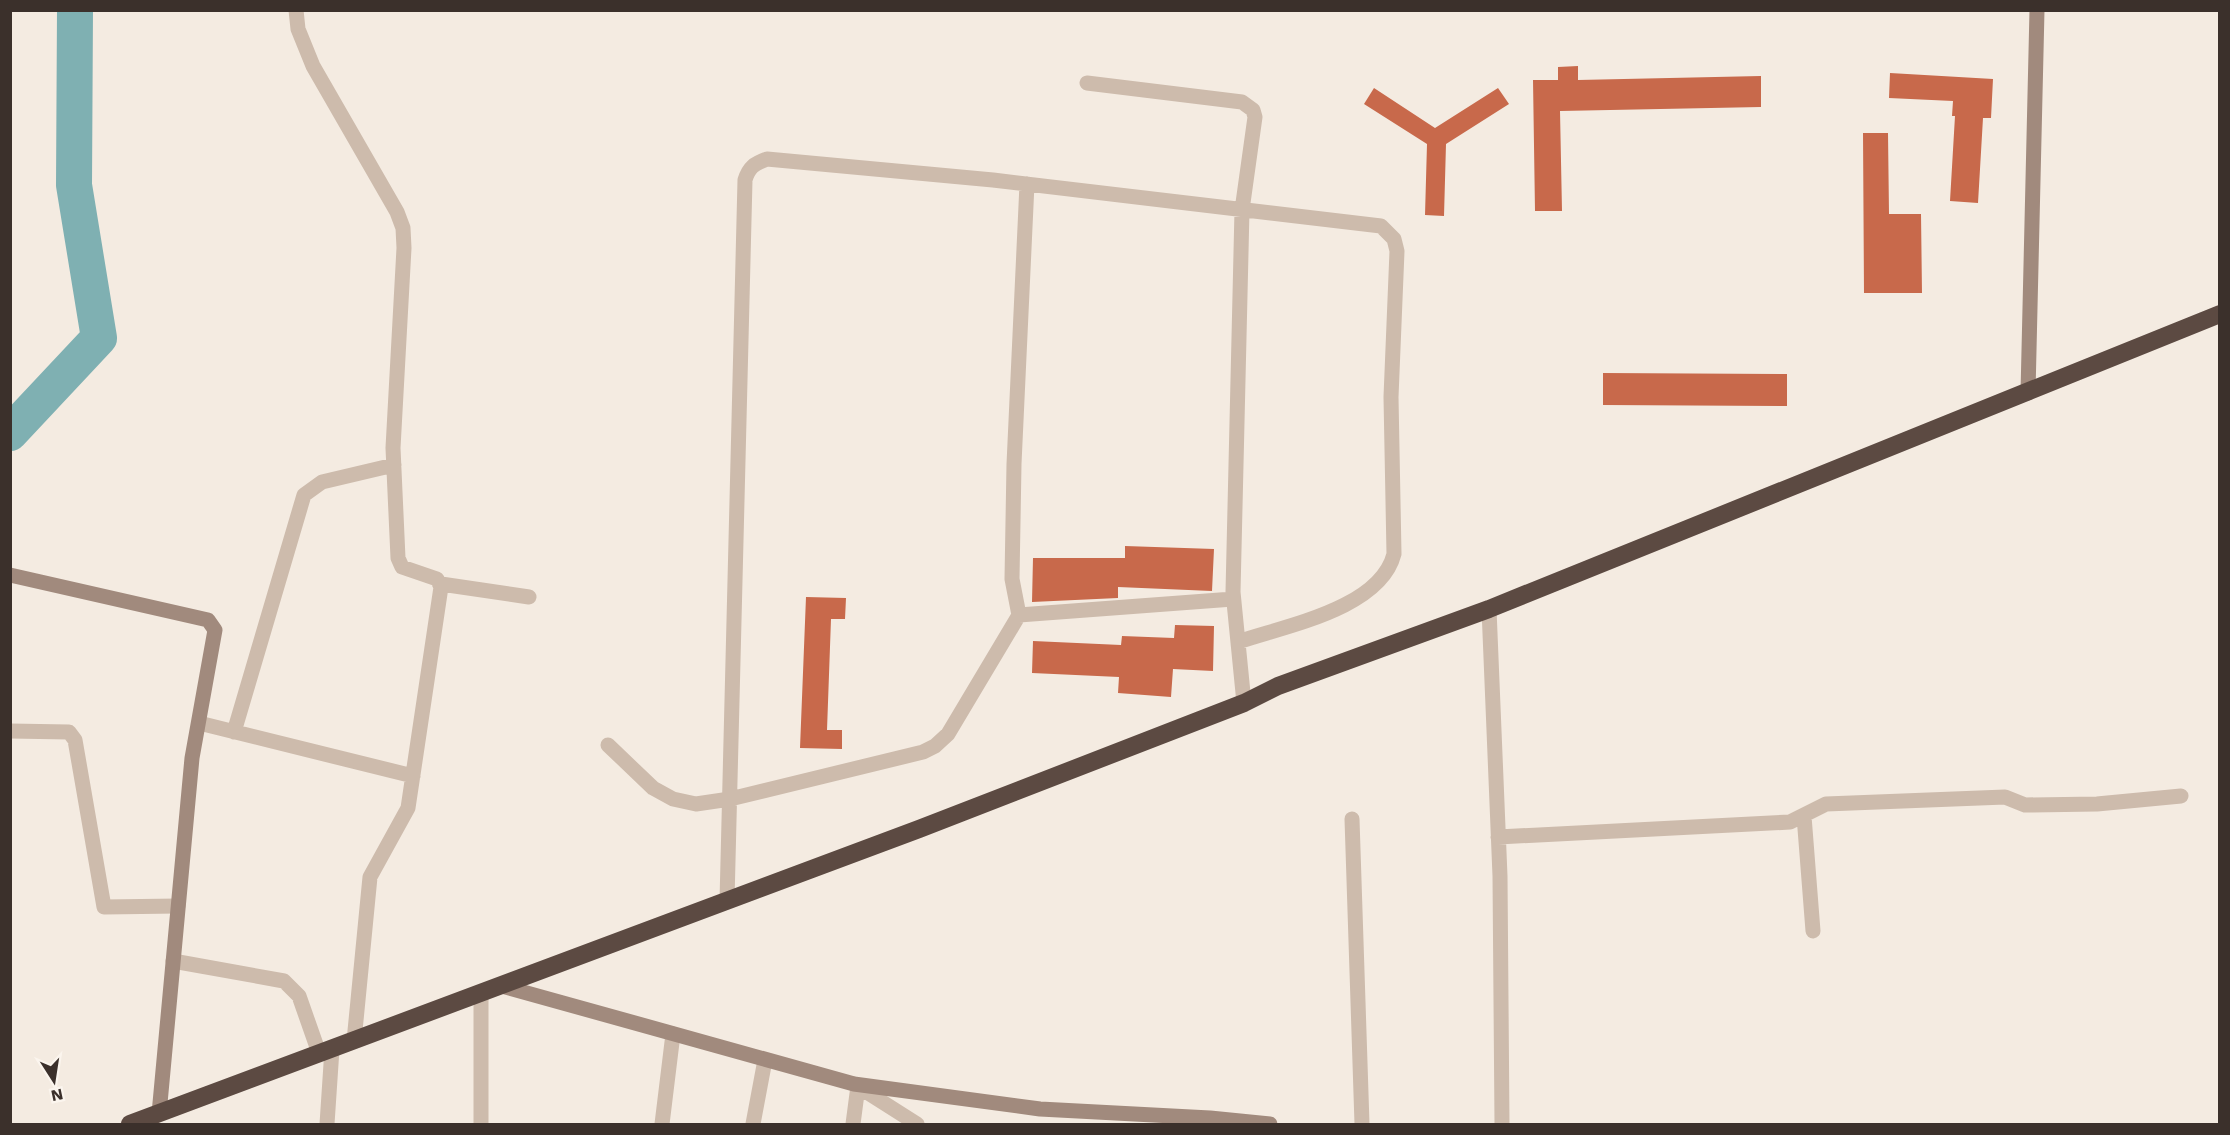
<svg xmlns="http://www.w3.org/2000/svg" width="2230" height="1135" font-family="'Work Sans',sans-serif">
<rect width="100%" height="100%" fill="#f4ebe1"/>
<g fill="none" stroke-linecap="round" stroke-linejoin="round">
<path stroke="#7fb0b2" stroke-width="36" d="M 10,433 L 99,338 L 74,185 L 75,10"/>
</g>
<path fill="#c8694b" d="M 1578,66 L 1578,80 L 1761,76 L 1761,107 L 1560,111 L 1562,211 L 1535,211 L 1533,80 L 1558,80 L 1558,67 Z
M 1890,73 L 1993,79 L 1991,118 L 1983,118 L 1978,203 L 1950,201 L 1955,116 L 1952,116 L 1953,101 L 1889,98 Z
M 1374,88 L 1435,128 L 1498,88 L 1509,104 L 1446,144 L 1444,216 L 1425,215 L 1427,144 L 1364,104 Z
M 1863,133 L 1888,133 L 1889,214 L 1921,214 L 1922,293 L 1864,293 Z
M 1603,373 L 1787,374 L 1787,406 L 1603,405 Z
M 1125,546 L 1214,549 L 1212,591 L 1118,587 L 1118,598 L 1032,602 L 1033,558 L 1125,558 Z
M 806,597 L 846,598 L 845,619 L 831,619 L 827,730 L 842,730 L 842,749 L 800,748 Z
M 1175,625 L 1214,626 L 1213,671 L 1173,669 L 1171,697 L 1118,693 L 1119,677 L 1032,673 L 1033,641 L 1121,645 L 1122,636 L 1174,638 Z"/>
<g fill="none" stroke-linecap="round" stroke-linejoin="round">
<path stroke="#cdbbac" stroke-width="15" d="M 296,10 L 298,29 L 313,66 L 397,212 L 403,228 L 404,248 L 393,448 L 398,558 L 402,567 L 437,579 L 441,587 L 408,808 L 370,877 L 354,1041
M 1087,83 L 1242,102 L 1253,110 L 1255,117 L 1242,210 L 1233,592 L 1244,703
M 1027,184 L 1014,464 L 1012,579 L 1019,615 L 1233,599
M 441,584 L 529,597
M 1489,609 L 1500,876 L 1502,1124
M 199,723 L 413,776
M 10,731 L 69,732 L 75,740 L 104,907 L 178,906
M 234,732 L 304,495 L 322,482 L 394,465
M 608,745 L 653,788 L 673,799 L 696,804 L 730,799 L 923,752 L 935,746 L 948,734 L 1019,615
M 1804,816 L 1813,931
M 1352,819 L 1362,1124
M 1498,837 L 1790,822 L 1826,804 L 2005,797 L 2025,805 L 2097,804 L 2181,796
M 727,901 L 745,180 C 749,167 754,164 767,159 L 993,180 L 1381,226 L 1394,239 L 1397,251 L 1391,397 L 1394,554 C 1380,609 1284,626 1238,642
M 173,961 L 284,981 L 299,996 L 319,1053
M 481,994 L 481,1124
M 854,1084 L 917,1124
M 327,1124 L 332,1049
M 662,1124 L 673,1034
M 753,1124 L 765,1060
M 853,1124 L 858,1086"/>
<path stroke="#a18a7d" stroke-width="15" d="M 2028,393 L 2037,10
M 10,575 L 208,620 L 215,630 L 192,758 L 159,1114
M 502,986 L 854,1084 L 1040,1109 L 1210,1118 L 1270,1124"/>
<path stroke="#5c4a42" stroke-width="18" d="M 130,1124 L 919,829 L 1244,703 L 1278,686 L 1489,609 L 2220,314"/>
</g>
<rect width="2230" height="1135" fill="none" stroke="#3b302b" stroke-width="24"/>
<g transform="translate(54 1081) rotate(168)" stroke="#fbf5ee" stroke-width="4.5" paint-order="stroke">
<path d="M0-4.5L10 22L0 15L-10 22Z" fill="#3b302b"/>
<text y="-9" font-size="16" font-weight="bold" text-anchor="middle" fill="#3b302b">N</text>
</g>
</svg>
